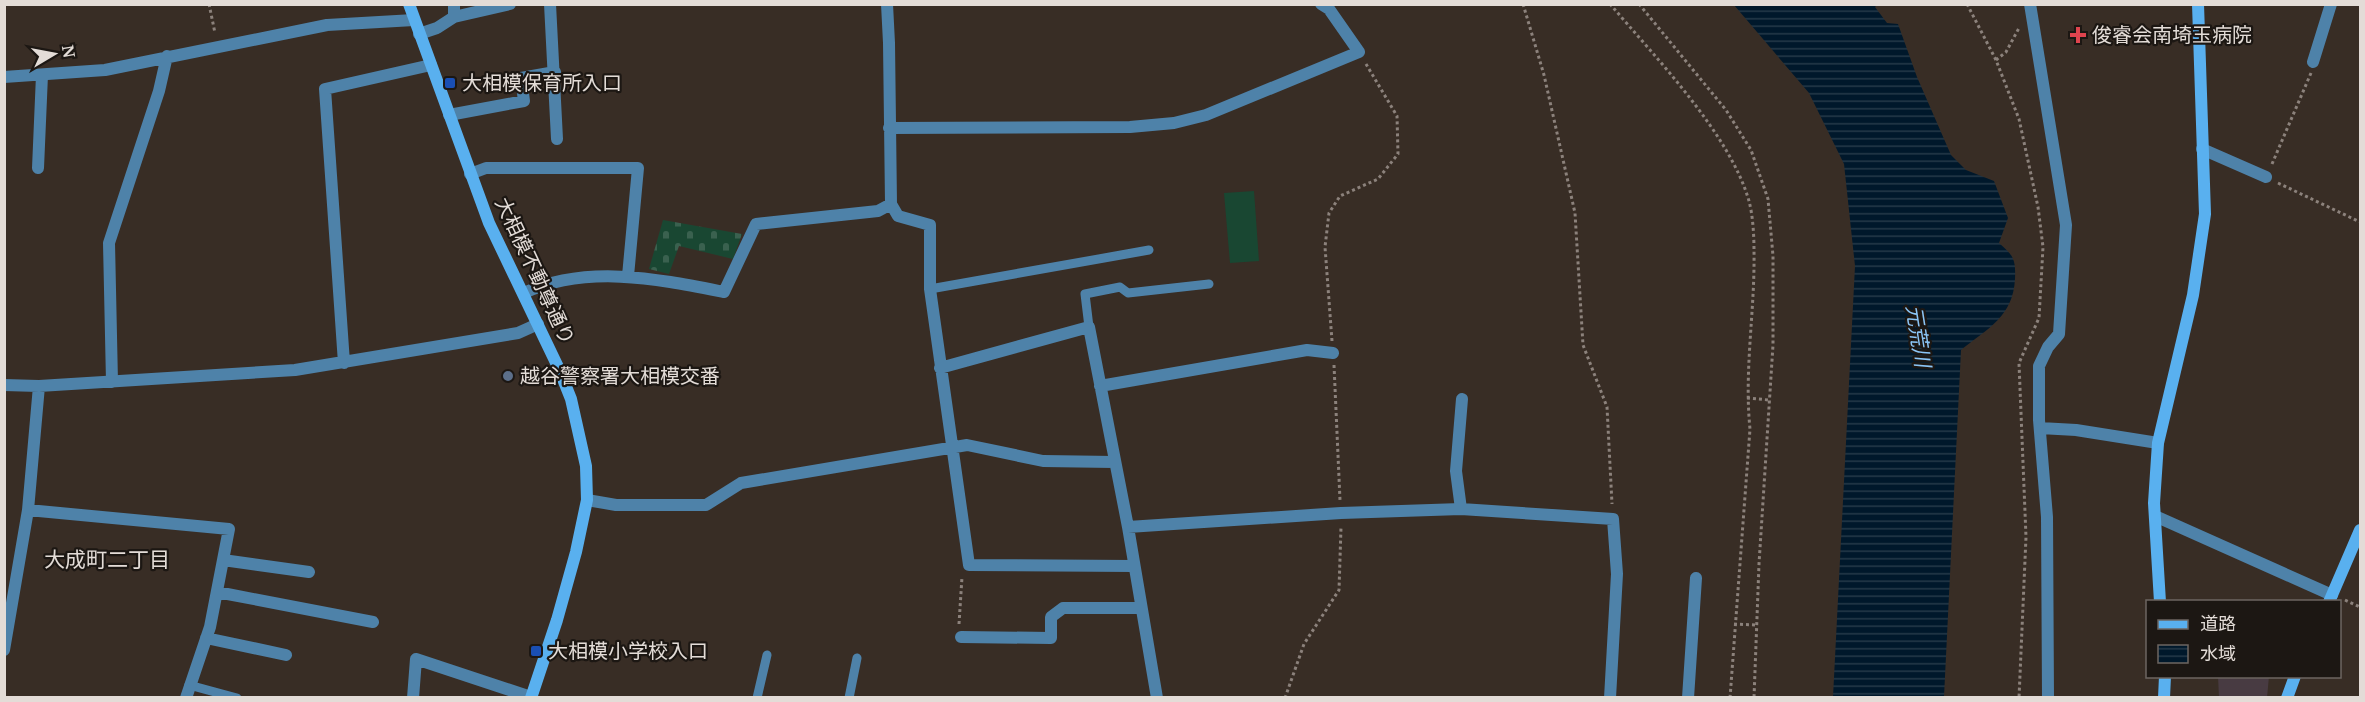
<svg xmlns="http://www.w3.org/2000/svg" width="2365" height="702" font-family="'Noto Serif','Noto Sans JP',serif">
<defs>
<pattern id="cemetery-stones" width="16" height="16" patternUnits="userSpaceOnUse" patternTransform="scale(1.5)"><rect width="16" height="16" fill="#194732"/><path d="M2 7V4a2 2 0 0 1 4 0v3zM10 15v-3a2 2 0 0 1 4 0v3z" fill="#3a614f"/></pattern>
<pattern id="water-rules" width="6" height="5" patternUnits="userSpaceOnUse" patternTransform="scale(1.5)"><rect width="6" height="5" fill="#00182b"/><path d="M0 2.5h6" fill="none" stroke="#253949"/></pattern>
</defs>
<rect width="100%" height="100%" fill="#382d25"/>
<path fill="url(#cemetery-stones)" d="M 663,220 L 742,234 L 733,259 L 679,246 L 669,274 L 649,269 Z"/>
<path fill="#194732" d="M 1254,191 L 1259,261 L 1230,263 L 1224,193 Z"/>
<path fill="url(#water-rules)" d="M 1734,5 L 1877,5 L 1875,7 L 1887,23 L 1898,24 L 1917,77 L 1951,155 L 1966,170 L 1994,181 L 2008,218 L 1999,243 C 2013,255 2016,259 2015,279 C 2013,317 1988,328 1961,350 L 1944,697 L 1833,697 L 1855,266 L 1844,164 L 1809,93 Z"/>
<path fill="#483b42" d="M 2218,676 L 2269,676 L 2267,698 L 2219,698 Z"/>
<g fill="none" stroke-linecap="round" stroke-linejoin="round">
<path stroke="#8c827c" stroke-width="3" stroke-dasharray="3 3" stroke-linecap="butt" d="M 209,4 L 215,33
M 1523,4 L 1544,75 L 1575,213 L 1583,345 L 1607,407 L 1612,504
M 1610,4 C 1656,58 1730,134 1749,201 C 1753,216 1754,236 1754,251 C 1755,311 1744,370 1750,429 L 1730,698
M 1639,4 L 1726,110 L 1751,150 L 1768,199 L 1773,256 L 1773,345 L 1759,564 L 1754,698
M 1967,4 L 1996,60 L 2019,119 L 2038,207 L 2043,247 L 2039,318 L 2019,363 L 2026,537 L 2019,698
M 1996,60 L 2006,52 L 2019,28
M 2272,164 L 2311,73
M 2278,183 L 2360,222
M 1332,341 L 1325,247 L 1329,213 L 1340,196 L 1378,179 L 1398,154 L 1397,116 L 1366,64
M 1334,365 L 1340,500
M 1747,398 L 1769,400
M 2345,600 L 2360,607
M 959,624 L 962,577
M 1734,624 L 1756,625
M 1285,698 L 1304,644 L 1339,590 L 1341,527"/>
<path stroke="#4e82a9" stroke-width="9" d="M 930,289 L 1149,250
M 1089,327 L 1085,294 L 1120,287 L 1128,293 L 1209,284
M 189,685 L 237,698
M 757,698 L 767,655
M 849,698 L 857,658"/>
<path stroke="#4e82a9" stroke-width="12" d="M 550,4 L 557,139
M 887,4 L 889,43 L 891,204 L 898,216 L 930,225 L 930,289 L 969,565 L 1134,566
M 2030,4 L 2066,225 L 2059,334 L 2048,347 L 2039,366 L 2039,420 L 2047,517 L 2048,698
M 454,17 L 454,4
M 419,34 L 437,28 L 454,17 L 510,4
M 2313,62 L 2331,4
M 4,77 L 105,70 L 327,25 L 414,20
M 449,115 L 524,101 L 521,78 L 555,72
M 889,128 L 1130,127 L 1174,123 L 1206,115 L 1359,52 L 1329,9 L 1321,4
M 2202,149 L 2266,177
M 38,168 L 42,75
M 470,174 L 486,168 L 638,168 L 628,276
M 524,293 C 587,264 658,279 724,292 L 756,224 L 878,211 L 891,204
M 344,363 L 325,89 L 431,65
M 940,368 L 1089,327 L 1128,527 L 1157,698
M 112,382 L 109,243 L 159,91 L 167,56
M 4,385 L 39,386 L 295,370 L 518,333 L 538,324
M 1100,386 L 1307,350 L 1333,353
M 2040,428 L 2076,430 L 2158,443
M 587,500 L 616,505 L 706,505 L 741,483 L 967,445 L 1043,461 L 1114,462
M 1461,509 L 1456,471 L 1462,399
M 28,510 L 229,529 L 210,627 L 186,698
M 2155,516 L 2332,595
M 1128,527 L 1341,513 L 1461,509 L 1613,519 L 1617,574 L 1610,698
M 223,560 L 309,572
M 217,592 L 373,622
M 961,637 L 1051,638 L 1051,617 L 1063,608 L 1141,608
M 206,638 L 286,655
M 4,650 L 28,510 L 39,386
M 413,698 L 416,659 L 531,697
M 1688,698 L 1696,578"/>
<path stroke="#59b0ef" stroke-width="12" d="M 409,4 L 489,223 L 559,369 L 571,399 L 586,466 L 587,500 L 576,552 L 557,620 L 531,698
M 2160,602 L 2154,503 L 2158,443 L 2193,295 L 2205,214 L 2198,4
M 2329,602 L 2360,530
M 2164,698 L 2165,676
M 2287,698 L 2295,676"/>
</g>
<path fill="#e0444e" stroke="#1c1713" stroke-width="2" d="M2075 26h6v6h6v6h-6v6h-6v-6h-6v-6h6z"/>
<g fill="#1a4fb4" stroke="#1c1713" stroke-width="2">
<rect x="444" y="77" width="12" height="12" rx="3"/>
<rect x="530" y="645" width="12" height="12" rx="3"/>
</g>
<circle fill="#5c6f8a" stroke="#1c1713" stroke-width="2" cx="508" cy="376" r="6"/>
<g text-anchor="middle" stroke-width="4.5" stroke-linejoin="round" paint-order="stroke">
<g font-size="20" fill="#e3dcd7" stroke="#1c1713" text-anchor="start">
<text x="2092" y="42">俊睿会南埼玉病院</text>
<text x="462" y="90">大相模保育所入口</text>
<text x="520" y="383">越谷警察署大相模交番</text>
<text x="548" y="658">大相模小学校入口</text>
</g>
<g font-size="20" fill="#e3dcd7" stroke="#1c1713">
<text transform="translate(535 271) rotate(65)" y="7">大相模不動尊通り</text>
</g>
<g font-size="21" font-style="italic" fill="#8bc5f6" stroke="#1c1713">
<text transform="translate(1918 336) rotate(81)" y="7">元荒川</text>
</g>
<g font-size="21" fill="#e3dcd7" stroke="#1c1713">
<text x="107" y="567">大成町二丁目</text>
</g>
</g>
<rect width="2365" height="702" fill="none" stroke="#e3dcd7" stroke-width="12"/>
<rect x="2146" y="600" width="195" height="78" fill="#1c1713" stroke="#6c6661" stroke-width="1.5"/>
<rect x="2158" y="620" width="30" height="9" fill="#59b0ef" stroke="#6c6661" stroke-width="1.5"/>
<text x="2200" y="630" font-size="18" fill="#e3dcd7">道路</text>
<rect x="2158" y="645" width="30" height="18" fill="url(#water-rules)" stroke="#6c6661" stroke-width="1.5"/>
<text x="2200" y="660" font-size="18" fill="#e3dcd7">水域</text>
<g transform="translate(54 54) rotate(80)" stroke="#1c1713" stroke-width="4.5" paint-order="stroke">
<path d="M0-4.5L10 22L0 15L-10 22Z" fill="#e3dcd7"/>
<text y="-9" font-size="16" font-weight="bold" text-anchor="middle" fill="#e3dcd7">N</text>
</g>
</svg>
